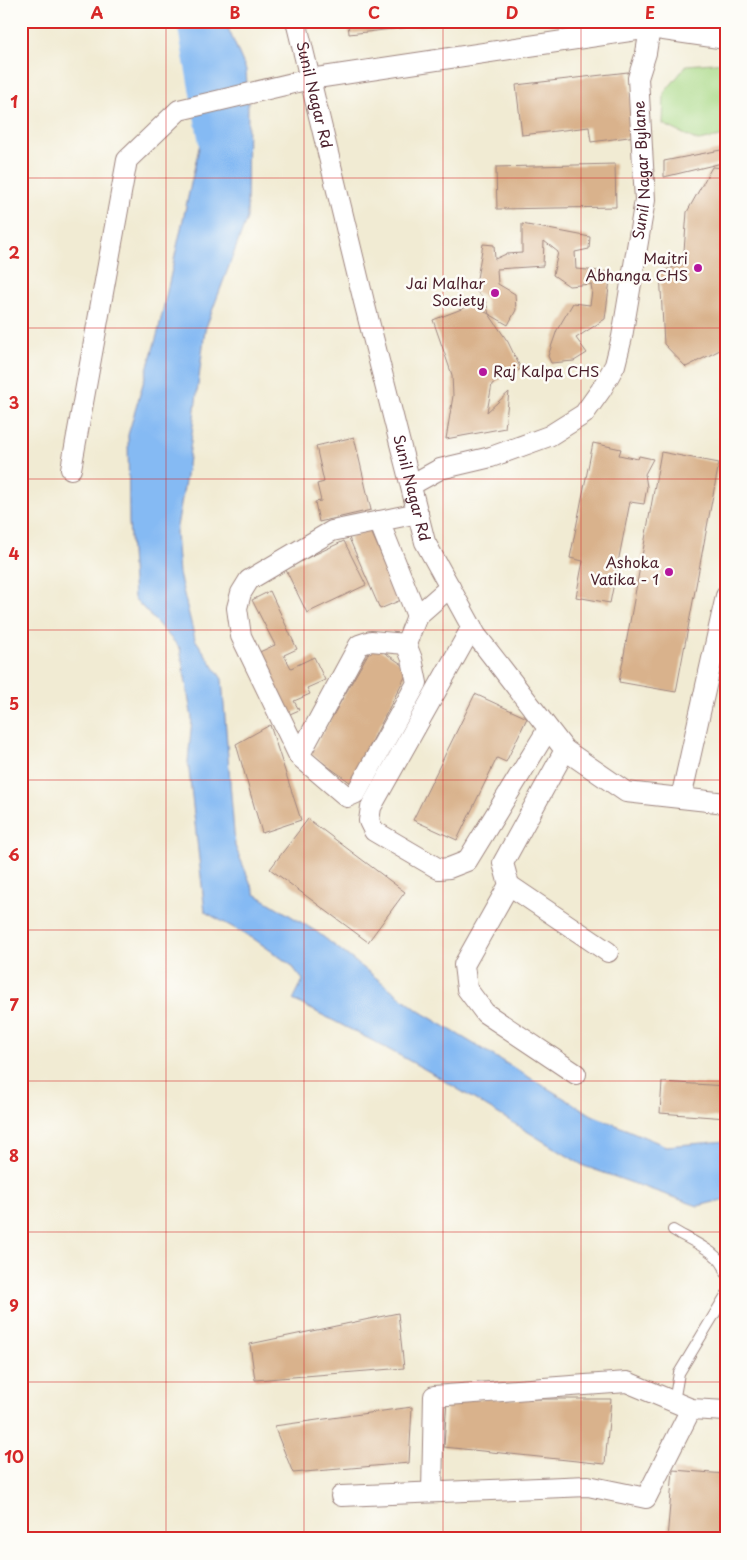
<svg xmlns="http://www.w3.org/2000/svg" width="747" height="1560" font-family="'Playpen Sans',sans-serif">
<rect width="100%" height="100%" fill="#fdfcf7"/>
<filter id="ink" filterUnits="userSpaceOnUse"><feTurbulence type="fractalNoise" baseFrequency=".02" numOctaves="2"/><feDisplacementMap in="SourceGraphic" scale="10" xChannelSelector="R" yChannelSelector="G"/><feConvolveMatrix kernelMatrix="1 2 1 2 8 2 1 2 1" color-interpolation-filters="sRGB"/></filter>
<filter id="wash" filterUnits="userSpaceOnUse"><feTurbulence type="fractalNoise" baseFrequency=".0096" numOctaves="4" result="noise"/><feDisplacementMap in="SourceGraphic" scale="20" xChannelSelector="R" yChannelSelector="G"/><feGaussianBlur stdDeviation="1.12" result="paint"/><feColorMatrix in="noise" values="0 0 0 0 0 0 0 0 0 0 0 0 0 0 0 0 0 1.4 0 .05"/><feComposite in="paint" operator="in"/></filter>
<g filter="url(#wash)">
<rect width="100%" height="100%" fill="#f1ebd3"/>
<path fill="#a9d987" stroke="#7a7c59" d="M 726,62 L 726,136 L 698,141 L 663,124 L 664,93 L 687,65 Z"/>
<path fill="#85baf3" stroke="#686c8f" d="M 191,21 L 225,21 L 246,70 L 248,101 L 247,218 L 205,330 L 188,465 L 176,532 L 179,574 L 195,639 L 222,679 L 235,846 L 255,894 L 317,932 L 419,1011 L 592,1115 L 666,1146 L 726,1141 L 726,1199 L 698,1206 L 584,1166 L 428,1071 L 373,1041 L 293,1000 L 303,980 L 291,965 L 254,939 L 205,912 L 188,762 L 192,719 L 180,648 L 134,598 L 129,522 L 128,435 L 158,332 L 214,80 Z"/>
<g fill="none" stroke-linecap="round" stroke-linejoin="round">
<path stroke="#85baf3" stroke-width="46" d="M 200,21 L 224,152"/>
</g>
<g id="blocks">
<path fill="#d9b28c" d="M 348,21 L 446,21 L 446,23 L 349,34 Z
M 628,72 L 636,136 L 591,142 L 589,127 L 522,135 L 516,85 Z
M 726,149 L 726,162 L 664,177 L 664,161 Z
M 615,164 L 616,207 L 497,209 L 496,167 Z
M 712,167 L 726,168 L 726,347 L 686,367 L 664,344 L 660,272 L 683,264 L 687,212 Z
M 522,224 L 590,237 L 589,249 L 575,252 L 576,269 L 611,272 L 605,319 L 576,338 L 587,353 L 574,361 L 551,363 L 548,356 L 557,330 L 573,303 L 590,305 L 592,291 L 591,284 L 569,286 L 553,275 L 558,252 L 544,241 L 543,266 L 497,269 L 498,284 L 515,294 L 516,310 L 508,325 L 489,314 L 485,299 L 475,290 L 483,244 L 494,245 L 495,259 L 506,254 L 522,253 Z
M 472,305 L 489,314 L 508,342 L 521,369 L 492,384 L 487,412 L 509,392 L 505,428 L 446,439 L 453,396 L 452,375 L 433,320 Z
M 354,437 L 371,510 L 319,522 L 315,502 L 321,501 L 317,484 L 324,482 L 316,446 Z
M 593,443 L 621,449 L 619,455 L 638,459 L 639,456 L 653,459 L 645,474 L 647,487 L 644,504 L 630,502 L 610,603 L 576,597 L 583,561 L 570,558 Z
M 661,452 L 719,463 L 676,692 L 619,682 Z
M 370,529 L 401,600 L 380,609 L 349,538 Z
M 344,541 L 366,585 L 307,613 L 285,568 Z
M 270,591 L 297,649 L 284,655 L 291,668 L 314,657 L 325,680 L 307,688 L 310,694 L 294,701 L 299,710 L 283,717 L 253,655 L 275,645 L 252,600 Z
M 373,645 L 409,669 L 351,783 L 311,754 Z
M 475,694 L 527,718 L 506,762 L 497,758 L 457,840 L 413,820 Z
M 270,725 L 301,820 L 262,833 L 236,744 Z
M 308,819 L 405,892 L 368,942 L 270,869 Z
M 662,1082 L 726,1086 L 726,1118 L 660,1113 Z
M 398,1313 L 404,1368 L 255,1380 L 250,1344 Z
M 447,1399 L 611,1399 L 605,1464 L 444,1447 Z
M 412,1407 L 409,1463 L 293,1473 L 274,1426 Z
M 673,1470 L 726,1474 L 726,1539 L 667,1539 Z"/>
</g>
</g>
<g filter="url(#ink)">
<use href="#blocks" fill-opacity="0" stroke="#9e857f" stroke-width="1"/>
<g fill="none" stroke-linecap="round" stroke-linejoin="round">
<g stroke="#9e857f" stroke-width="12">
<path id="lane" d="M 673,1230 C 689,1240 723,1253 726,1273
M 674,1402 L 679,1373 L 726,1295"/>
</g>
<g stroke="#9e857f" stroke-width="22">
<g id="street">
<path id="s1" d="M 296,21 L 364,302 L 425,542 L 476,635 L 565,750 L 626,792 L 726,803"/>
<path d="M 71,469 L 127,160 L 179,110 L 310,79 L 650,28 L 648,21"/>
<path id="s2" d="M 411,485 L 440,469 L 491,457 L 549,436 L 584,414 L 601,390 L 615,365 L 622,337 L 645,200 L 638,78 L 646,53 L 650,28 L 726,39"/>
<path d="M 379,521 L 417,616"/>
<path d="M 472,627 L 371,807 L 369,821 L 374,831 L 439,869 L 449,868 L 467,861 L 548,729"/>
<path d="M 406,644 L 371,641 L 359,645 L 299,756 L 347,797 L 356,793 L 417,683 L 412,659 L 406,644 L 417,616 L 450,587"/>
<path d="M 565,750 L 503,863 L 509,885 L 464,965 L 467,989 L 485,1013 L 576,1074"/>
<path d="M 299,756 L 241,636 L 237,608 L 241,593 L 249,580 L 332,531 L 418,513"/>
<path d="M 681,798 L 726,596"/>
<path d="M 509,885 L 608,952"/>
<path d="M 432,1492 L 434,1396 L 627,1382 L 691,1409 L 726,1411"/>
<path d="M 341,1496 L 588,1486 L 646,1498 L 691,1409"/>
</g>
</g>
<use href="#lane" stroke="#fff" stroke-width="10"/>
<use href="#street" stroke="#fff" stroke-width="20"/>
</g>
</g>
<path fill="none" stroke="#d62828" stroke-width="1" stroke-opacity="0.55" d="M 166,21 L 166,1539M 304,21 L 304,1539M 443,21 L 443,1539M 581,21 L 581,1539M 21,178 L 726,178M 21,328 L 726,328M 21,479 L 726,479M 21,630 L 726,630M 21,780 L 726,780M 21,930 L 726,930M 21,1081 L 726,1081M 21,1232 L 726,1232M 21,1382 L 726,1382"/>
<g fill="#b5179e" stroke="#fdfcf7" stroke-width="2">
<circle cx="698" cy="268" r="5"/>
<circle cx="495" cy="293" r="5"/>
<circle cx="483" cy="372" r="5"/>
<circle cx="669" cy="572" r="5"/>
</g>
<g text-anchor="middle" stroke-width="5" stroke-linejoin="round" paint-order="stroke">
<g font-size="15" fill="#4a1f2b" stroke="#fdfcf7">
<text dy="5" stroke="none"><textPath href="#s1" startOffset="76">Sunil Nagar Rd</textPath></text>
<text dy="5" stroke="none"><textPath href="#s2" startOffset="444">Sunil Nagar Bylane</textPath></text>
<text dy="5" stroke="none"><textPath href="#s1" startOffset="481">Sunil Nagar Rd</textPath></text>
</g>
<g font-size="15" fill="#4a1f2b" stroke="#fdfcf7" text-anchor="end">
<text x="688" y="264">Maitri<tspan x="688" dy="17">Abhanga CHS</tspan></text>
<text x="485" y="289">Jai Malhar<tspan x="485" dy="17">Society</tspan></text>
<text x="493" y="377" text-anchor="start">Raj Kalpa CHS</text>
<text x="659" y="568">Ashoka<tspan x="659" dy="17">Vatika - 1</tspan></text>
</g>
</g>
<rect width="747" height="1560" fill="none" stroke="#fdfcf7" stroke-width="55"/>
<rect x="28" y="28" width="692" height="1504" fill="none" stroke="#d62828" stroke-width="2"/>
<g font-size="16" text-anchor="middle" font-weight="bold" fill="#d62828">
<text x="97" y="19">A</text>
<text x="235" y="19">B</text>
<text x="374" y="19">C</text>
<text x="512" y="19">D</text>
<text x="650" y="19">E</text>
<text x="14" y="108">1</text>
<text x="14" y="259">2</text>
<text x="14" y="409">3</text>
<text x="14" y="560">4</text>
<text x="14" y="710">5</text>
<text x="14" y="861">6</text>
<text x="14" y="1011">7</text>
<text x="14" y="1162">8</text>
<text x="14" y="1312">9</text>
<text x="14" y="1463">10</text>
</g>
</svg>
